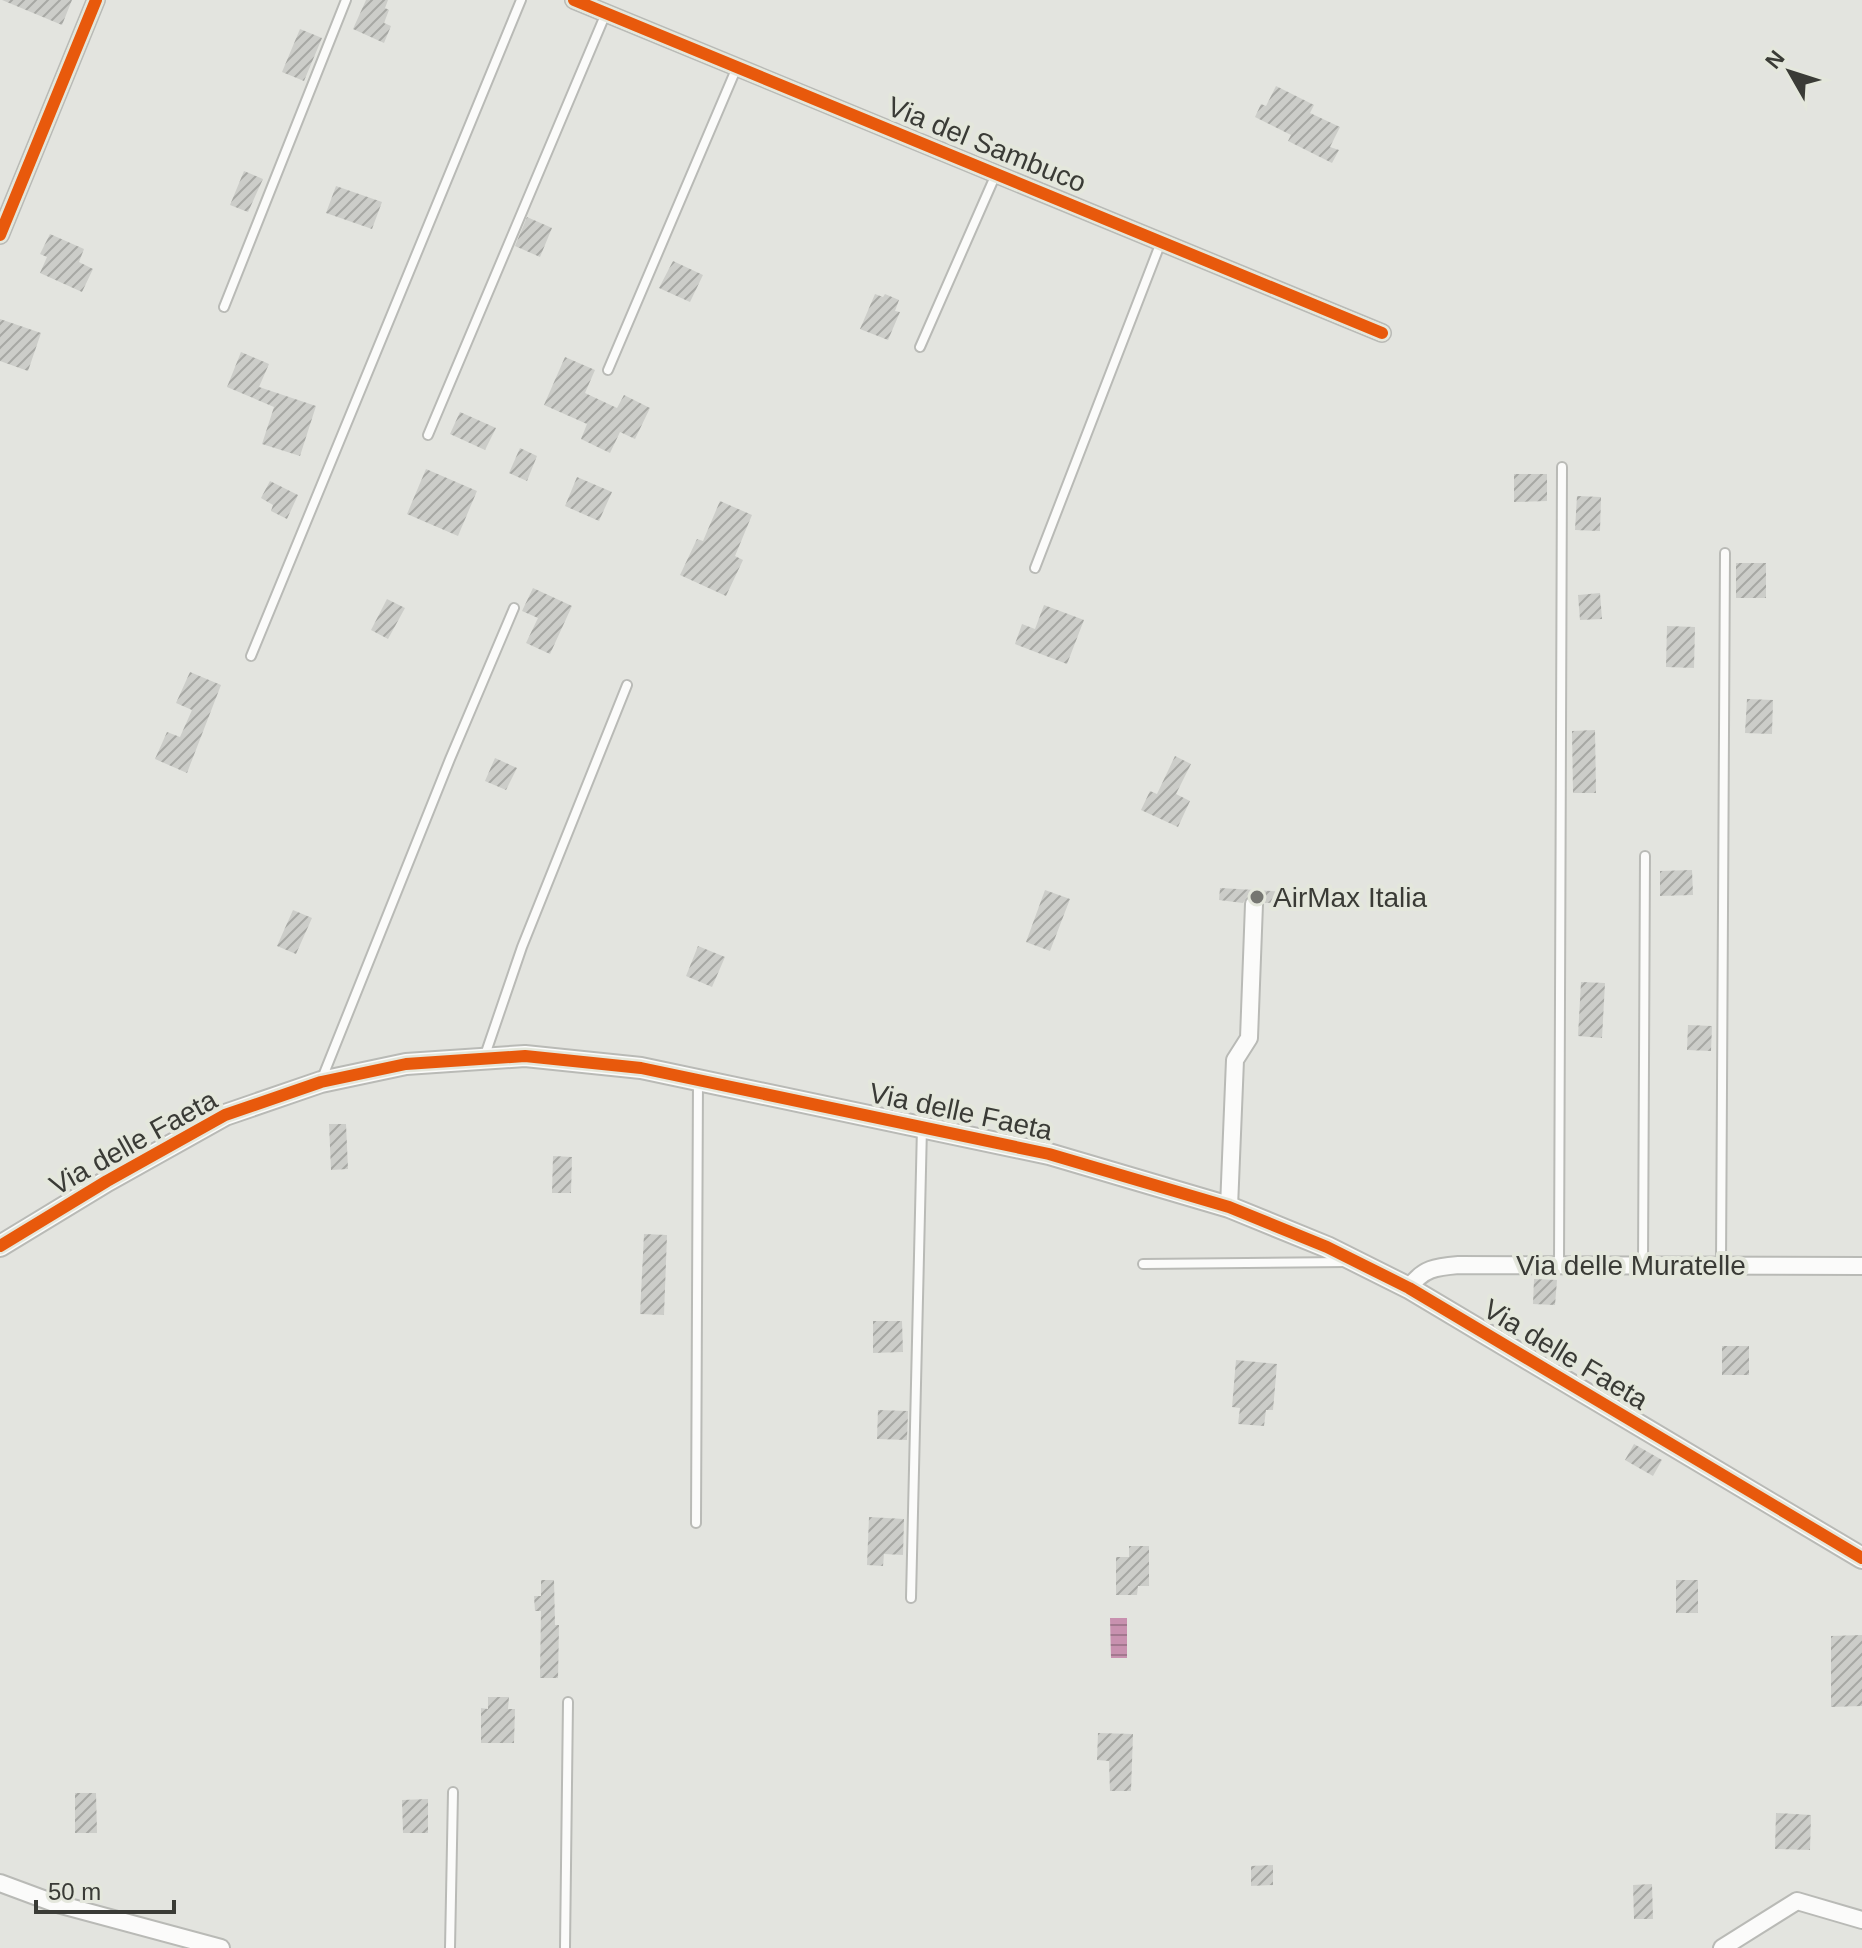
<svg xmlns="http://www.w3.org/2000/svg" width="1862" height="1948" font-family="Helvetica,sans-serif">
<defs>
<pattern id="water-rules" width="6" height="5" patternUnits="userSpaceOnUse" patternTransform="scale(2)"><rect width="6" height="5" fill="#c891af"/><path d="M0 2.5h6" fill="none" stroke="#a3788f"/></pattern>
<pattern id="building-hatch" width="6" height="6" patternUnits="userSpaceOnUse" patternTransform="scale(2)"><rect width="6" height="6" fill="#cccdc9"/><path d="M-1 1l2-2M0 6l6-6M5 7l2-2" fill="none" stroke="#a7a8a4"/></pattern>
</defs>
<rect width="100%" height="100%" fill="#e3e4df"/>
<path fill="url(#water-rules)" d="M 1110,1618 L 1127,1618 L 1127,1658 L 1111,1658 Z"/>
<path fill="url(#building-hatch)" d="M 2,0 L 72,0 L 62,25 Z
M 366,0 L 388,0 L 385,8 L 389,10 L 384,23 L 391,26 L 384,43 L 353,29 Z
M 300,29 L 322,38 L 304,81 L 282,72 Z
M 1276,86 L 1314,105 L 1310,113 L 1340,127 L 1330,147 L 1339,150 L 1332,163 L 1288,141 L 1291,135 L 1255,117 L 1261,104 L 1266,106 Z
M 244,171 L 263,179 L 248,212 L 230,205 Z
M 336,186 L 382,202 L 372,229 L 326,213 Z
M 527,217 L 552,228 L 540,257 L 515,246 Z
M 50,234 L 84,249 L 79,262 L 93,269 L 82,292 L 40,273 L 47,257 L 40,254 Z
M 673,261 L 703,275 L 690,302 L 659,288 Z
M 875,294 L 883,297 L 885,294 L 899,300 L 895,311 L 900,312 L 888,340 L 860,329 Z
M 0,319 L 41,333 L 28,371 L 0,361 Z
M 241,352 L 269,364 L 259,387 L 316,406 L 300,456 L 262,444 L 274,407 L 227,387 Z
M 565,357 L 595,370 L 585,393 L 617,408 L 624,395 L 650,408 L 635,439 L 620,432 L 610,453 L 581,439 L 587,424 L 544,405 Z
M 460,412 L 496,428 L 485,450 L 450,434 Z
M 520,448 L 537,456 L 527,481 L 509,473 Z
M 426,469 L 477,491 L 458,536 L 407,514 Z
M 1514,474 L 1547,474 L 1547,501 L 1514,502 Z
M 577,477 L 612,492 L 599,521 L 565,506 Z
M 270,481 L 298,495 L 287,519 L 271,511 L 273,505 L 261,498 Z
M 1577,496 L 1601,497 L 1600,531 L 1575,530 Z
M 720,501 L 752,515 L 735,556 L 743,560 L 726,596 L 680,575 L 697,539 L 703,541 Z
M 1736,563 L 1766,563 L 1766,598 L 1736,598 Z
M 533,588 L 572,606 L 550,654 L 526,643 L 538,618 L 522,611 Z
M 1600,593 L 1602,619 L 1580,620 L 1578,595 Z
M 387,599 L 405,608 L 388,639 L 371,630 Z
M 1044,605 L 1084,620 L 1067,664 L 1015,644 L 1022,624 L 1035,629 Z
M 1667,626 L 1695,627 L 1694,668 L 1666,667 Z
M 190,672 L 221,685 L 187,773 L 155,759 L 167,732 L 180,737 L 192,710 L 176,703 Z
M 1747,699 L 1773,700 L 1772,734 L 1745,733 Z
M 1595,730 L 1596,793 L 1573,793 L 1572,731 Z
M 1175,756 L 1191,764 L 1176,794 L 1190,801 L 1178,827 L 1141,810 L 1150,791 L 1157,794 Z
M 495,758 L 517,768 L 506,790 L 485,781 Z
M 1692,870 L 1693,895 L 1660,896 L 1660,871 Z
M 1220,888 L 1289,892 L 1289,902 L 1265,903 L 1260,895 L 1254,893 L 1248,895 L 1243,903 L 1219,900 Z
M 1045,890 L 1070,899 L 1050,951 L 1026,942 Z
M 293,910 L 312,918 L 296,954 L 277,946 Z
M 698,946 L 725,957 L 712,987 L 686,976 Z
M 1581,982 L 1605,983 L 1602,1038 L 1578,1036 Z
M 1688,1025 L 1712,1026 L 1711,1051 L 1687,1050 Z
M 329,1124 L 346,1124 L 348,1169 L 331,1170 Z
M 553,1156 L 572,1157 L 571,1193 L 552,1193 Z
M 644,1234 L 667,1235 L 664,1315 L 640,1314 Z
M 1534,1279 L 1557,1280 L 1555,1305 L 1533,1304 Z
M 873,1321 L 902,1321 L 903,1352 L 873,1353 Z
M 1722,1346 L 1749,1346 L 1749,1375 L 1722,1375 Z
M 1236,1360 L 1277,1364 L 1273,1410 L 1266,1410 L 1264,1426 L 1238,1424 L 1240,1408 L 1232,1407 Z
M 878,1410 L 908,1411 L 907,1440 L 877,1439 Z
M 1634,1444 L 1662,1460 L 1653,1476 L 1625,1460 Z
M 869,1517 L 904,1519 L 903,1555 L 884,1554 L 883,1566 L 867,1565 Z
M 1129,1546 L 1149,1546 L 1149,1586 L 1138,1586 L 1137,1595 L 1116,1595 L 1116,1557 L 1129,1557 Z
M 541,1580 L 554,1580 L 555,1625 L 559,1625 L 558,1678 L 540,1678 L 541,1611 L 535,1611 L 534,1596 L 541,1596 Z
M 1676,1580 L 1698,1580 L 1698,1613 L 1676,1613 Z
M 1862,1635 L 1862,1706 L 1831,1707 L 1831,1636 Z
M 488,1697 L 509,1697 L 508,1709 L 515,1709 L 514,1743 L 481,1743 L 481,1708 L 488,1709 Z
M 1098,1733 L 1133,1734 L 1131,1791 L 1110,1791 L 1109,1761 L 1097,1760 Z
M 75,1793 L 96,1793 L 97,1833 L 75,1833 Z
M 428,1799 L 428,1833 L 403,1833 L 402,1800 Z
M 1776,1813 L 1811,1815 L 1810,1850 L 1775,1849 Z
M 1273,1865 L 1273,1885 L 1251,1886 L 1251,1866 Z
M 1652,1884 L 1653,1919 L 1634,1919 L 1633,1885 Z"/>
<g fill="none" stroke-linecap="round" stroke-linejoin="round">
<g stroke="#b9bab6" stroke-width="12">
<path id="service" d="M 224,307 L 346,0
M 920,347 L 996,174
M 608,370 L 737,67
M 428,435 L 606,13
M 1035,568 L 1161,242
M 251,656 L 521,0
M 484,1058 L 522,947 L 627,685
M 321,1081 L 450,759 L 514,608
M 1143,1264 L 1346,1262
M 1643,1264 L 1645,856
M 1559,1265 L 1562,467
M 1721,1265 L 1725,553
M 696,1523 L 698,1080
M 911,1598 L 922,1127
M 450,1948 L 453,1792
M 565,1948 L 568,1702"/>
</g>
<g stroke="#b9bab6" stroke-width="20">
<path id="minor" d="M 574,0 L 1382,333
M 0,235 L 96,0
M 1229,1207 L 1235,1060 L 1249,1038 L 1254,904
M 1409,1288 C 1423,1268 1436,1267 1459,1265 L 1862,1266
M 0,1883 L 54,1903 L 221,1948
M 1722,1948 L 1797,1901 L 1862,1920"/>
</g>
<g stroke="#b9bab6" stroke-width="24">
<path id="tertiary" d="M 0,1246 L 107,1181 L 225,1115 L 321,1082 L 406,1064 L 525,1056 L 641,1068 L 1049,1154 L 1229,1207 L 1327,1247 L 1409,1288 L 1862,1558"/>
</g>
<use href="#service" stroke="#fbfbfa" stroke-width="8"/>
<use href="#minor" stroke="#fbfbfa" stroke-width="16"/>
<use href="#tertiary" stroke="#fbfbfa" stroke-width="20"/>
<g stroke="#e4e7dc" stroke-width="17">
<path id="cycleway" d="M 574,0 L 1382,333
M 0,235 L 96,0
M 0,1246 L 107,1181 L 225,1115 L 321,1082 L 406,1064 L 525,1056 L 641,1068 L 1049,1154 L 1229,1207 L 1327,1247 L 1409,1288 L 1862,1558"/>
</g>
<use href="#cycleway" stroke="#e8590c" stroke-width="12"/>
</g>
<circle fill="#757671" stroke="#e4e7dc" stroke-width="3" cx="1257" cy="897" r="8"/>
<g text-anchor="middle" stroke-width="8" stroke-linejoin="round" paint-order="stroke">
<g font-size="28" fill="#3a3b36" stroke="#e4e7dc">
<text transform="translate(987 144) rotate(22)" y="10">Via del Sambuco</text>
<text transform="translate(961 1111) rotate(12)" y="10">Via delle Faeta</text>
<text transform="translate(133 1142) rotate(-29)" y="10">Via delle Faeta</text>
<text x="1631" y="1275">Via delle Muratelle</text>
<text transform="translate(1566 1354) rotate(31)" y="10">Via delle Faeta</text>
</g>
<g font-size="28" fill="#3a3b36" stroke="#e4e7dc" text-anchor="start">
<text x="1273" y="907">AirMax Italia</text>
</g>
</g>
<g transform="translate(1790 72) rotate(309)" stroke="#e4e7dc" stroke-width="6" paint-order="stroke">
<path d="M0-6L14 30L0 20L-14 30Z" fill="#3a3b36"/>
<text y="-12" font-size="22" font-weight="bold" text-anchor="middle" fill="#3a3b36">N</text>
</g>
<path d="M36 1900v12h138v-12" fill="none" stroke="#3a3b36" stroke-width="4"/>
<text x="48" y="1900" font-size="24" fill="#3a3b36" stroke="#e4e7dc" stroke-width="6" paint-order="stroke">50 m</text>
</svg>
